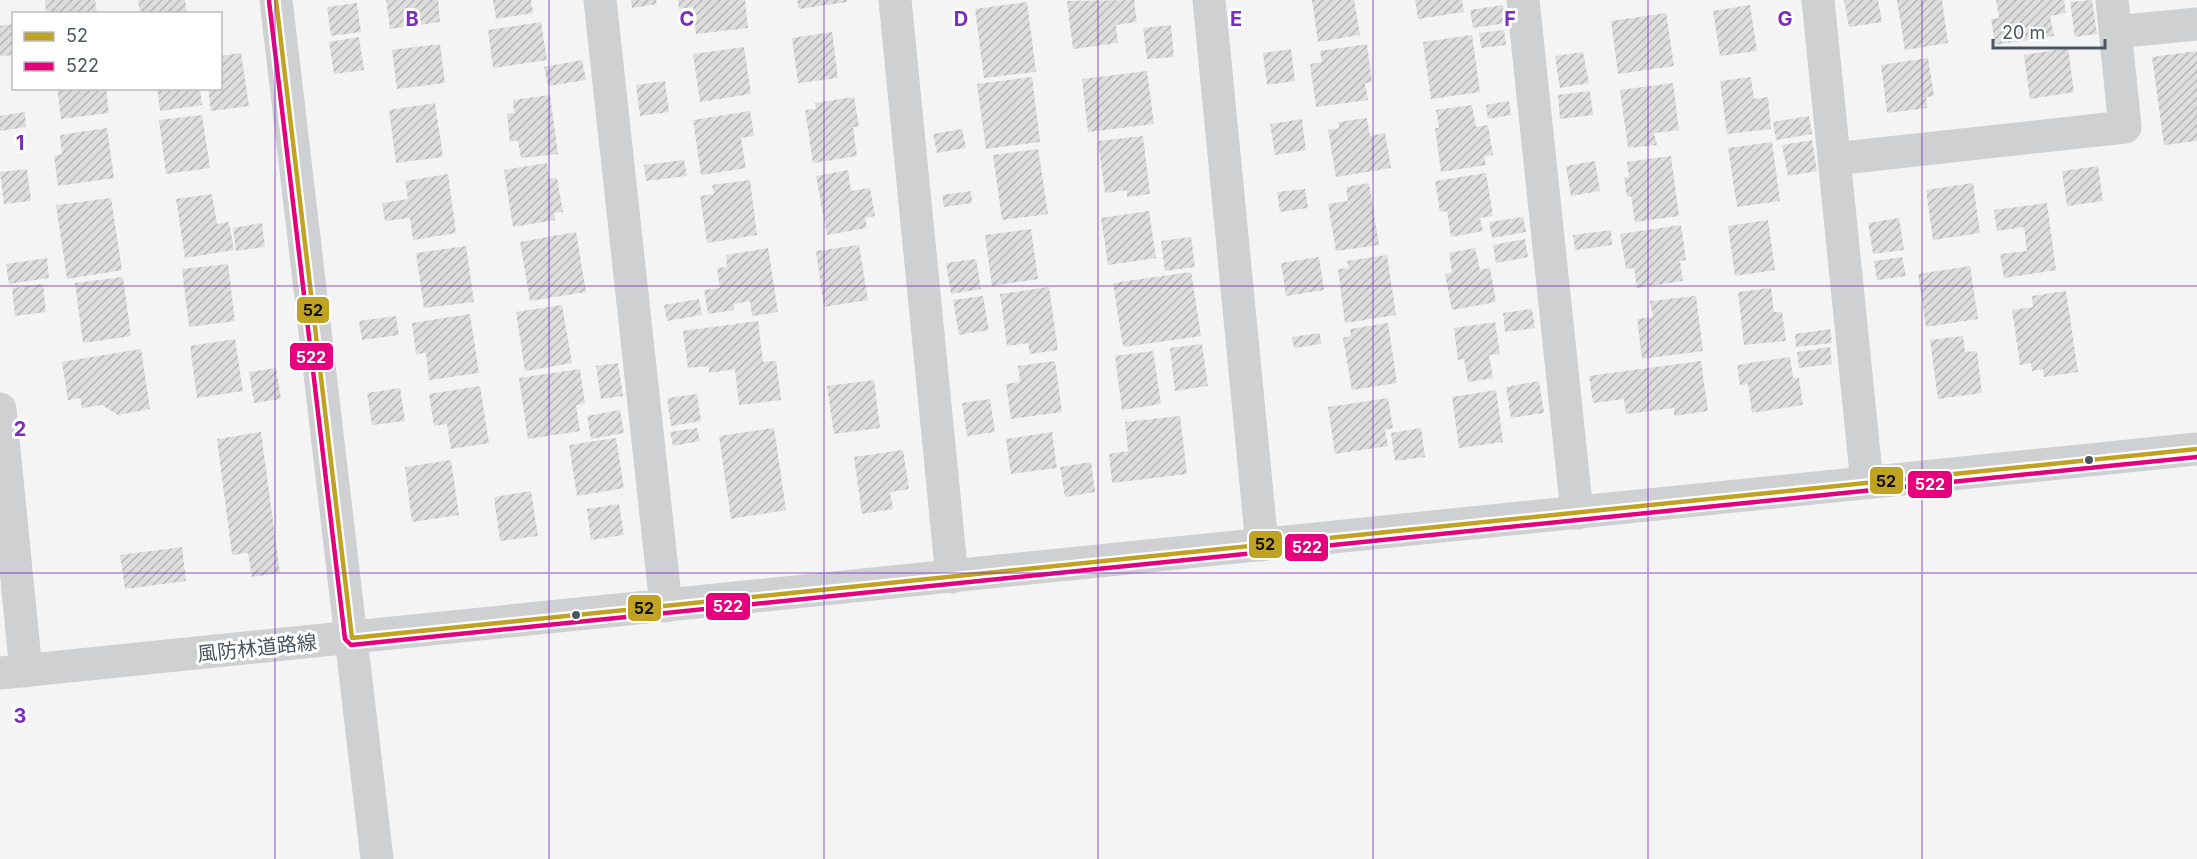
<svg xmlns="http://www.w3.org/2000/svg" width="2197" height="859" font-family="Inter,'Noto Sans JP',sans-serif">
<defs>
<pattern id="building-hatch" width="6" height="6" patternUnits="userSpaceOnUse" patternTransform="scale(1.5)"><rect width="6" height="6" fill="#ddddde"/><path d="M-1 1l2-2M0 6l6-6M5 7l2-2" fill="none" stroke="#b5b6b7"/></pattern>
</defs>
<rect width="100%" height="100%" fill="#f4f4f4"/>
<path fill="url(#building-hatch)" d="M 45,0 L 95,0 L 97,14 L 46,14 Z
M 138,0 L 185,0 L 187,14 L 140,14 Z
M 386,0 L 438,0 L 440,22 L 390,29 Z
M 493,0 L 531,0 L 533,13 L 496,19 Z
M 631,0 L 656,0 L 657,4 L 632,8 Z
M 678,0 L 745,0 L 748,28 L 696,34 L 693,7 L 679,9 Z
M 797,0 L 847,0 L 847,2 L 799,9 Z
M 1134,0 L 1137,22 L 1116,25 L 1118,43 L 1073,49 L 1067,1 Z
M 1312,0 L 1354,0 L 1360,35 L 1318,42 Z
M 1415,0 L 1462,0 L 1464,12 L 1418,19 Z
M 1844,0 L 1878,0 L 1882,22 L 1849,27 Z
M 1897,0 L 1942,0 L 1948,43 L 1905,50 Z
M 1996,0 L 2064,0 L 2066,13 L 2050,16 L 2054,36 L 1995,45 L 1991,19 L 1999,18 Z
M 2092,0 L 2097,34 L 2075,37 L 2070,2 Z
M 1027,2 L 1036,72 L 984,78 L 975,9 Z
M 357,3 L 361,32 L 331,36 L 327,7 Z
M 1503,5 L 1506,23 L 1473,28 L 1470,10 Z
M 1750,5 L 1757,51 L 1720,56 L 1713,11 Z
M 1666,13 L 1674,66 L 1618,74 L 1611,21 Z
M 541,22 L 547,60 L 493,68 L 488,30 Z
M 14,24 L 14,55 L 0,56 L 0,26 Z
M 1171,25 L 1174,57 L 1147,59 L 1143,28 Z
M 1504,30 L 1506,45 L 1481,48 L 1479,33 Z
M 832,32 L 838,78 L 798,83 L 792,38 Z
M 1472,35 L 1480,92 L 1431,99 L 1423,42 Z
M 359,37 L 364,70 L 334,74 L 329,42 Z
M 440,44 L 445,83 L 397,89 L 392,50 Z
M 1367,44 L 1372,82 L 1365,83 L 1368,100 L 1316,107 L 1310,64 L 1322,62 L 1320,51 Z
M 744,47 L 751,94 L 700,102 L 693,54 Z
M 2068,48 L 2074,92 L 2030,99 L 2024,55 Z
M 1291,49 L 1295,81 L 1267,85 L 1263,53 Z
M 2197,51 L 2197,141 L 2164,145 L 2152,57 Z
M 1583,52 L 1589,83 L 1560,88 L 1555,56 Z
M 241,53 L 249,106 L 211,111 L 208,88 L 220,88 L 220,56 Z
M 1928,58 L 1934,96 L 1926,97 L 1927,108 L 1887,113 L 1881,65 Z
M 582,60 L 586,80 L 548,86 L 544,67 Z
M 1147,71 L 1154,124 L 1088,132 L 1082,79 Z
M 1032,77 L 1040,142 L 986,149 L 977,84 Z
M 1751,77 L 1754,99 L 1768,97 L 1771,129 L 1727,134 L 1720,81 Z
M 665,81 L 669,112 L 640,116 L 636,85 Z
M 1673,83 L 1679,130 L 1654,133 L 1657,145 L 1628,148 L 1620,90 Z
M 57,88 L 106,88 L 109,113 L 61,119 Z
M 157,88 L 200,88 L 202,105 L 160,111 Z
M 1590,91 L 1593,115 L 1560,119 L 1558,95 Z
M 550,95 L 558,154 L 521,158 L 518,140 L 510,142 L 507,114 L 514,113 L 513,100 Z
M 854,97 L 859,127 L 853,127 L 857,156 L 813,163 L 805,110 L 816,109 L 815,103 Z
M 1509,101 L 1511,115 L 1488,119 L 1486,105 Z
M 435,103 L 443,157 L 396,163 L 389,110 Z
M 1472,105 L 1476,127 L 1488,125 L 1493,155 L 1484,156 L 1486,165 L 1441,172 L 1435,128 L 1439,128 L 1436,110 Z
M 750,111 L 754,136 L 741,138 L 746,168 L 701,175 L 693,120 Z
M 25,112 L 26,127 L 0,131 L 0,116 Z
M 202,115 L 210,168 L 166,174 L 159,120 Z
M 1809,116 L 1812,134 L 1776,140 L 1773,122 Z
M 1367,118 L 1370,136 L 1385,133 L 1391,168 L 1336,177 L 1328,130 L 1339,128 L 1338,122 Z
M 1302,119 L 1306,150 L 1275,155 L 1270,124 Z
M 107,128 L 114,178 L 58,186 L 54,156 L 62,154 L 60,135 Z
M 962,129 L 966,148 L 937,153 L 933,134 Z
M 1143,136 L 1150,194 L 1127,197 L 1127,190 L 1105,193 L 1098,141 Z
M 1812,140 L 1817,171 L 1788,176 L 1782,145 Z
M 1772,142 L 1780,201 L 1737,207 L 1728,148 Z
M 1038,149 L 1048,214 L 1002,220 L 993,155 Z
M 1671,156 L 1679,216 L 1635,222 L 1631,196 L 1627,197 L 1624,177 L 1629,177 L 1627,162 Z
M 684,160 L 687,176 L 646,181 L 644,165 Z
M 1595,161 L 1600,191 L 1571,196 L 1566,166 Z
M 547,163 L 549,179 L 557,178 L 563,212 L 554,213 L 555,220 L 513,227 L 504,170 Z
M 2098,166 L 2103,201 L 2067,206 L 2062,171 Z
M 27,169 L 31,201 L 4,204 L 0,172 Z
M 848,170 L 851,191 L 870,188 L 875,216 L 865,218 L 867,228 L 827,235 L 816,176 Z
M 1486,173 L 1493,216 L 1480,218 L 1483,231 L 1451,237 L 1447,211 L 1440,212 L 1435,181 Z
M 448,174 L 456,233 L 413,240 L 410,218 L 385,221 L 382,203 L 408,199 L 405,181 Z
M 750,180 L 757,235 L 707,243 L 700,196 L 714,194 L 712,185 Z
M 1369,183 L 1379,245 L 1336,251 L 1328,204 L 1348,201 L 1346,187 Z
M 1973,183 L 1980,233 L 1933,240 L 1926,190 Z
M 1305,189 L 1308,208 L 1280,212 L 1277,192 Z
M 971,191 L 972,203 L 944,207 L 942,195 Z
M 212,194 L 217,224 L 229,222 L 234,250 L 185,258 L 176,199 Z
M 111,198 L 122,270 L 67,279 L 56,205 Z
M 2047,203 L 2056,270 L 2004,278 L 2000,254 L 2027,251 L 2024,227 L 1997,231 L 1994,210 Z
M 1149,211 L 1156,258 L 1108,265 L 1101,218 Z
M 1523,217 L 1526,232 L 1492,238 L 1489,222 Z
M 1899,218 L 1904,250 L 1873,254 L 1868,223 Z
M 1768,220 L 1775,270 L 1735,276 L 1728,226 Z
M 262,223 L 265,247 L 236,251 L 233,228 Z
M 1681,225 L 1686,260 L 1680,261 L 1683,281 L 1637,288 L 1634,268 L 1626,269 L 1620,234 Z
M 1031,229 L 1038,279 L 992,286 L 985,235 Z
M 1611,230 L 1612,245 L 1575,250 L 1573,235 Z
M 576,232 L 586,292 L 530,301 L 520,242 Z
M 1191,237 L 1195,267 L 1165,271 L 1161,241 Z
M 1525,239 L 1528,257 L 1496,263 L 1493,245 Z
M 859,245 L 868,300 L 824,307 L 816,251 Z
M 466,246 L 474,302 L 424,308 L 416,253 Z
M 768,248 L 778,312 L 752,316 L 750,301 L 734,304 L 734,310 L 708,314 L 704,290 L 720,288 L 717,268 L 727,267 L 726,255 Z
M 1475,248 L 1480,270 L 1490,268 L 1496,302 L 1452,310 L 1445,274 L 1452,272 L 1449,253 Z
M 1387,255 L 1396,315 L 1345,323 L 1338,269 L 1349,268 L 1347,261 Z
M 1319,257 L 1324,290 L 1286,296 L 1281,263 Z
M 1902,257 L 1906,276 L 1877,280 L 1874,261 Z
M 47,258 L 49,278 L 9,284 L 6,264 Z
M 976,259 L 981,289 L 951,294 L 946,263 Z
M 228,264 L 235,321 L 189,327 L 182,269 Z
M 1970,266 L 1978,319 L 1926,327 L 1918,274 Z
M 1191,272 L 1201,336 L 1123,347 L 1113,283 Z
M 123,277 L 131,336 L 83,343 L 75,283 Z
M 43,284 L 46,312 L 15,316 L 12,288 Z
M 1049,287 L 1058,350 L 1030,354 L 1028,343 L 1007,346 L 1000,294 Z
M 1771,288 L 1774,312 L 1782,312 L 1786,341 L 1744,345 L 1738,292 Z
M 2066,291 L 2078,372 L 2044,377 L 2043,369 L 2032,371 L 2031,363 L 2020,365 L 2012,310 L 2033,307 L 2032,296 Z
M 983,296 L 989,330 L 959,335 L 953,300 Z
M 1696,296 L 1703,351 L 1642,359 L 1637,319 L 1653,317 L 1650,301 Z
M 699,299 L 702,315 L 667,321 L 664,305 Z
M 562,305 L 572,363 L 525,371 L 516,312 Z
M 1532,309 L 1535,328 L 1505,332 L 1503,313 Z
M 470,314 L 479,373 L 429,380 L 426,353 L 416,354 L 412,323 Z
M 396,316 L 399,335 L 362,340 L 359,321 Z
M 758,321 L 763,362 L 776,361 L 781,400 L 739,405 L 735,369 L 709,373 L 709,366 L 688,368 L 683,331 Z
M 1495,322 L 1500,354 L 1489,355 L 1493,378 L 1468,382 L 1464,359 L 1458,360 L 1454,328 Z
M 1388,323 L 1397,383 L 1352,390 L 1343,338 L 1351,336 L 1350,329 Z
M 1830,329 L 1832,343 L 1796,347 L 1795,334 Z
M 1320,333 L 1321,344 L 1294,348 L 1292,337 Z
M 1963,336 L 1965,352 L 1977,351 L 1982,393 L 1938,399 L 1930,340 Z
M 235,339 L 243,391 L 197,398 L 190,346 Z
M 1202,344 L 1208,386 L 1175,391 L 1170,348 Z
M 1830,347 L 1832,364 L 1799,368 L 1797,352 Z
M 141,349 L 150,409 L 118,415 L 102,405 L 82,408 L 80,398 L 68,400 L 62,362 Z
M 1153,351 L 1161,404 L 1122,410 L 1115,356 Z
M 1790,357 L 1793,378 L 1799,378 L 1803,405 L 1752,413 L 1748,384 L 1740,385 L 1737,365 Z
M 1055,361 L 1062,412 L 1011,419 L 1006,384 L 1020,382 L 1018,366 Z
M 1701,361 L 1708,411 L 1674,416 L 1674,408 L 1626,414 L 1624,399 L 1593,403 L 1589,376 Z
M 618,363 L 623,396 L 601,399 L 596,366 Z
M 276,368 L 281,399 L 254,403 L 249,372 Z
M 580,369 L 585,404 L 576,405 L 580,431 L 528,439 L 519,378 Z
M 874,380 L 880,428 L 834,434 L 827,386 Z
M 1539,381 L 1544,413 L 1511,418 L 1506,387 Z
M 480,386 L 489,443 L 451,449 L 447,424 L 434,426 L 429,394 Z
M 400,388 L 405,421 L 372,425 L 367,393 Z
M 1496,390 L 1503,442 L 1459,448 L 1452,397 Z
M 697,394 L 701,421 L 671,426 L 667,398 Z
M 1388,398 L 1393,428 L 1385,430 L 1388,446 L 1335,454 L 1328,407 Z
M 990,399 L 995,432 L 967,436 L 962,403 Z
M 620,410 L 624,433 L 591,439 L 587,416 Z
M 1180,416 L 1187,474 L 1112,483 L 1109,454 L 1128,451 L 1125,422 Z
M 697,428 L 700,441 L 673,446 L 670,432 Z
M 774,428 L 786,510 L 731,519 L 719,436 Z
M 1421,428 L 1425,457 L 1395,461 L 1391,433 Z
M 261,432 L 280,573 L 252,577 L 248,553 L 232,555 L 217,439 Z
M 1052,432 L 1057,468 L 1011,474 L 1006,439 Z
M 616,438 L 624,488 L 577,496 L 569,445 Z
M 903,450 L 909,489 L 890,492 L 893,509 L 862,514 L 854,457 Z
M 451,460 L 459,515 L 412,522 L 405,467 Z
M 1091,462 L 1095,492 L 1065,497 L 1060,467 Z
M 531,491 L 538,536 L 500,541 L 494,497 Z
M 619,504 L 624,535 L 591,540 L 587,509 Z
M 182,547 L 186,581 L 125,589 L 120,555 Z"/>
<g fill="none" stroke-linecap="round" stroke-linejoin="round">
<path stroke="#ced0d2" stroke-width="33" d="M 276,0 L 377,859
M 600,0 L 666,606
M 895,0 L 952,577
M 1209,0 L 1262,545
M 1523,0 L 1577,513
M 1818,0 L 1867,483
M 2115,32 L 2197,24
M 1834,159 L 2125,127 L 2112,0
M 0,409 L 26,671
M 0,673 L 2197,449"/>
<g stroke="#fff" stroke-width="9">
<path id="bus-1" d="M 276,0 L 352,638 L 2197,449"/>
</g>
<g stroke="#fff" stroke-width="9">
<path id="bus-2" d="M 269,1 L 345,639 L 351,645 L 2197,457"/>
</g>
<use href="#bus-1" stroke="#c0a322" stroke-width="4.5"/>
<use href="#bus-2" stroke="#e5007d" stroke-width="4.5"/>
</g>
<path fill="none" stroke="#7b2cbf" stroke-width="1.5" stroke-opacity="0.55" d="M 275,0 L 275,859M 549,0 L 549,859M 824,0 L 824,859M 1098,0 L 1098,859M 1373,0 L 1373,859M 1648,0 L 1648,859M 1922,0 L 1922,859M 0,286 L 2197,286M 0,573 L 2197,573"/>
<g fill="#4a5661" stroke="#fff" stroke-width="2">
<circle cx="2089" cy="460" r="5"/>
<circle cx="576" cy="615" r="5"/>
</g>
<g text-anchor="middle" stroke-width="6" stroke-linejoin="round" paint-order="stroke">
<g font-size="20" fill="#4a5661" stroke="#fff">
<text transform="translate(257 648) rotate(-6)" y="7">風防林道路線</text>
</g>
</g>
<g font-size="20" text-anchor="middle" font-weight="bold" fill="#7b2cbf" stroke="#fff" stroke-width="6" stroke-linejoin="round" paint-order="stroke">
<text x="412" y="26">B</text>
<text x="687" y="26">C</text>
<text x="961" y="26">D</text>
<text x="1236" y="26">E</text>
<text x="1510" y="26">F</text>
<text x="1785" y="26">G</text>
<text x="20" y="150">1</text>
<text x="20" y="436">2</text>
<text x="20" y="723">3</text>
</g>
<g stroke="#fff" stroke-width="2">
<rect x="296" y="296" width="34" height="28" rx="6" fill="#c0a322"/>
<rect x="289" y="342" width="45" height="29" rx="6" fill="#e5007d"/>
<rect x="1869" y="466" width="35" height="29" rx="6" fill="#c0a322"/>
<rect x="1907" y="470" width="46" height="29" rx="6" fill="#e5007d"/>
<rect x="1248" y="530" width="35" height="29" rx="6" fill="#c0a322"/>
<rect x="1284" y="533" width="45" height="29" rx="6" fill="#e5007d"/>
<rect x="705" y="592" width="46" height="29" rx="6" fill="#e5007d"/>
<rect x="627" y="594" width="35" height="28" rx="6" fill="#c0a322"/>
</g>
<g font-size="16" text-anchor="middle" font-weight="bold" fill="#fff">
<text x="311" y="363">522</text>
<text x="1930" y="490">522</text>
<text x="1307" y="553">522</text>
<text x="728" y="612">522</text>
</g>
<g font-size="16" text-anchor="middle" font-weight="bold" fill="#111">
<text x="313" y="316">52</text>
<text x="1886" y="487">52</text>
<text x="1265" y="550">52</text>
<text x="644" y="614">52</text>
</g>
<rect x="12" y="12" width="210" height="78" fill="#ffffff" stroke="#b7bbc0" stroke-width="1.5"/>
<rect x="24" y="32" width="30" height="9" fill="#c0a322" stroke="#b7bbc0" stroke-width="1.5"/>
<text x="66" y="42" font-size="18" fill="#4a5661">52</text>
<rect x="24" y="62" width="30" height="9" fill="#e5007d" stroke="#b7bbc0" stroke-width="1.5"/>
<text x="66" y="72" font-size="18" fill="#4a5661">522</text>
<path d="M1993 39v9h112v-9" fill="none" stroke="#4a5661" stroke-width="3"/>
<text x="2002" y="39" font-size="18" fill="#4a5661" stroke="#ffffff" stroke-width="4.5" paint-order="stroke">20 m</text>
</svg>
